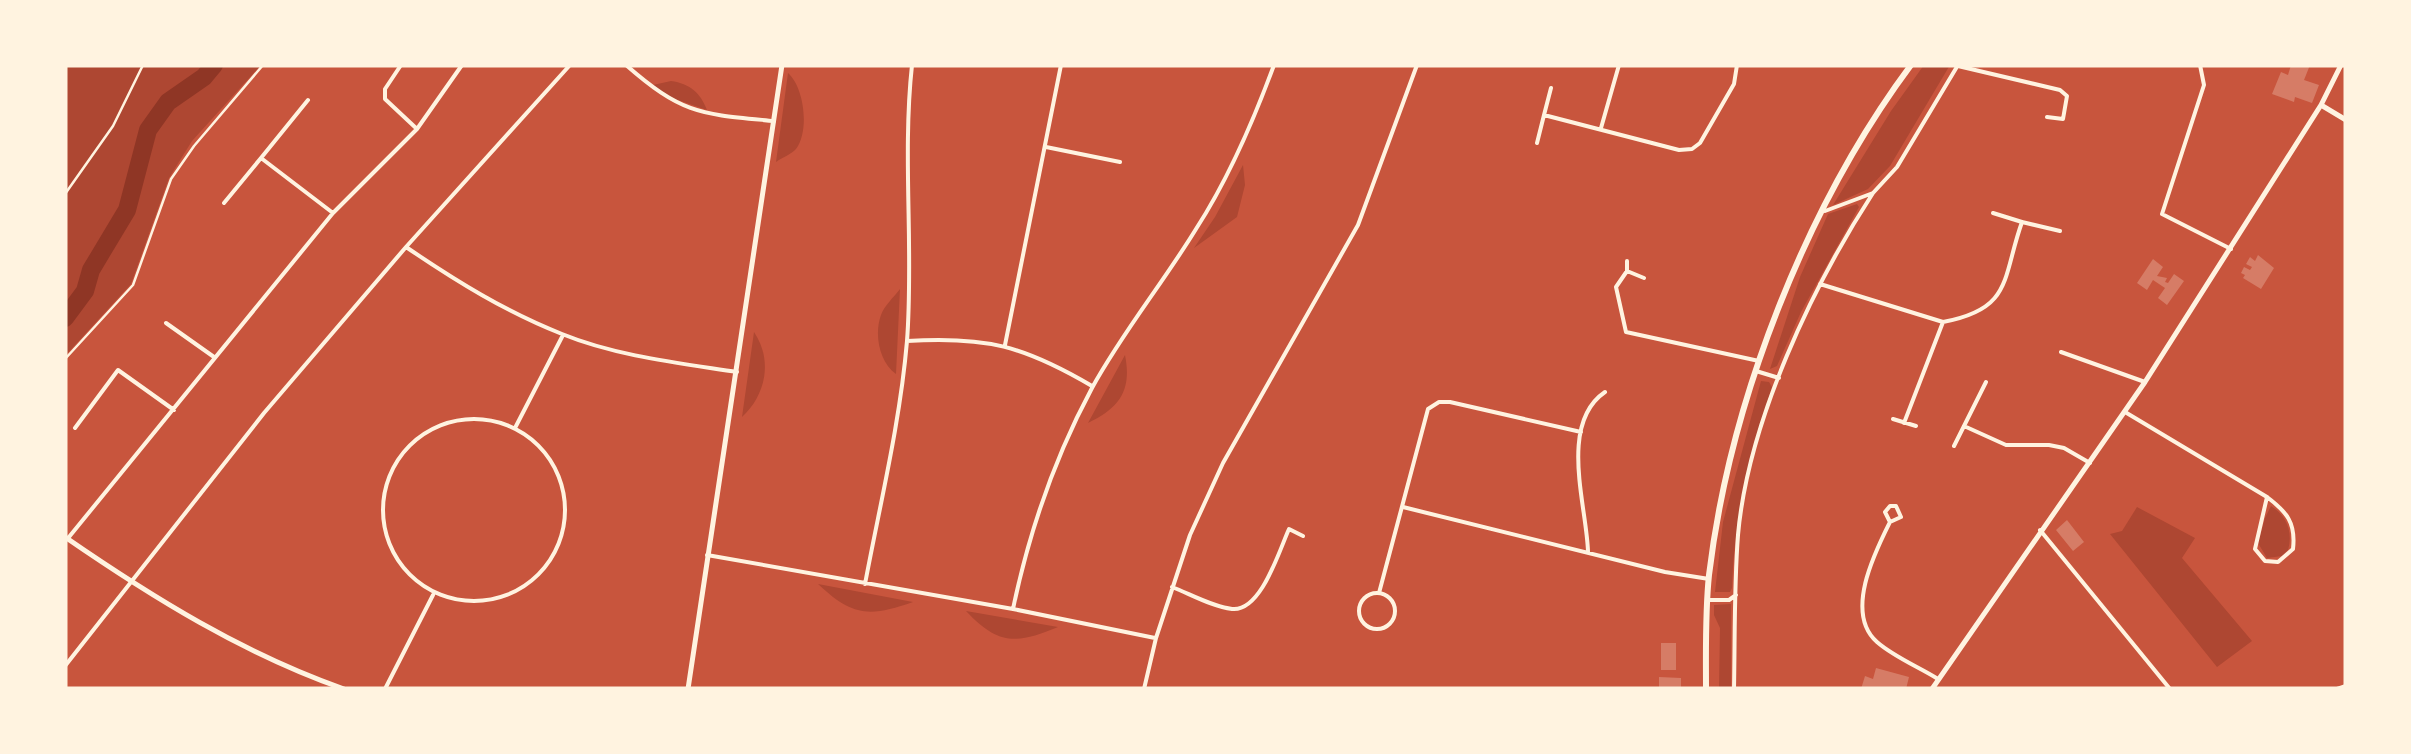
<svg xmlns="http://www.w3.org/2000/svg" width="2411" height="754" font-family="'Roboto Condensed',sans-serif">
<rect width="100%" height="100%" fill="#c8553d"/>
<path fill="#ae4732" d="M 65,65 L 261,65 L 192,141 L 169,178 L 131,284 L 65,356 Z
M 1924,65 L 1950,65 L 1890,166 L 1868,189 L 1833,205 L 1891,111 Z
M 788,73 C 804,87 810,130 796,149 C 792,154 781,158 776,162 Z
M 671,81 C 690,84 700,92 707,110 L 669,97 L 653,85 Z
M 1243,165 L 1245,185 L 1237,217 L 1194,248 L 1215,217 Z
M 1857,204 L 1859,207 L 1801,312 L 1777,366 L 1770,369 L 1800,277 L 1828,214 Z
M 900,289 L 896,374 C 879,362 874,334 881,315 C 884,306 894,297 900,289 Z
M 754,332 C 773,360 766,395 742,417 Z
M 1125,355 C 1132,390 1120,408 1088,423 Z
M 1761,381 L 1769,382 L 1772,387 C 1750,454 1734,517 1732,588 L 1730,592 L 1715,592 L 1723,522 Z
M 2271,506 C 2287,516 2293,532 2288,550 L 2282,556 L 2267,558 L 2258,543 L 2265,518 Z
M 2137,507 L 2195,538 L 2182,558 L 2252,641 L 2217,667 L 2110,534 L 2122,531 Z
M 818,584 L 913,602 C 870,617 853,617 818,584 Z
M 1731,604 L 1731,689 L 1719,689 L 1720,628 L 1714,615 L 1714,605 Z
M 966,611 L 1058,627 C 1017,644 999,646 966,611 Z"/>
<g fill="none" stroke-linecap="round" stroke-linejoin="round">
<path stroke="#8f3625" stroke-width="18" d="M 65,318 L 85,291 L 91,270 L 127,210 L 148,130 L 168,102 L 204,77 L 214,65"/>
</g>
<path fill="#d67c66" d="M 2291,65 L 2310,65 L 2304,80 L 2319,85 L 2312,103 L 2295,97 L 2294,102 L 2272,94 L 2281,72 L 2288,75 Z
M 2258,255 L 2274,268 L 2261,289 L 2243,278 L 2245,275 L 2241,273 L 2244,267 L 2250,270 L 2252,267 L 2246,264 L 2250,257 L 2255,261 Z
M 2153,259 L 2163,267 L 2157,276 L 2167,278 L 2165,282 L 2168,283 L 2174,274 L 2184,281 L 2167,305 L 2158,298 L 2165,288 L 2153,280 L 2147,290 L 2137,283 Z
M 2067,520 L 2084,542 L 2073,551 L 2056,530 Z
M 1661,643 L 1676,643 L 1676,670 L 1661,670 Z
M 1876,668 L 1909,677 L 1906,689 L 1861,689 L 1865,676 L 1873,679 Z
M 1659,677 L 1681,678 L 1681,689 L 1659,689 Z"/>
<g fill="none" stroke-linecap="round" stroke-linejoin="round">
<path stroke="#fff3e0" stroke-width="2.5" d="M 65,194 L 113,126 L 143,65
M 65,359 L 133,285 L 171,179 L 194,146 L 263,65"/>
<path stroke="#fff3e0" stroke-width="4" d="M 401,65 L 385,89 L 385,99 L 417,129
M 626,65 C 683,115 701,114 774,121
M 2189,65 L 2192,65
M 2200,65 L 2204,85 L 2162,214 L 2231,249
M 1958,66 L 2060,90 L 2067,96 L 2063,119 L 2047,117
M 1544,115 L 1551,88
M 1601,128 L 1619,65
M 1537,143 L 1544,115 L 1679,150 L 1692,149 L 1700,143 L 1734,84 L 1737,65
M 1046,147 L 1120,162
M 261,158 L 308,100
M 224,203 L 261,158 L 333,213
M 1825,211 L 1873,193 L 1897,167 L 1958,65
M 2022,222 L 2060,231
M 406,247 C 456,281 506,312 562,334 C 616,356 679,363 737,372
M 1627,261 L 1627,271 L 1644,278
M 1627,271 L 1616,287 L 1626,332 L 1759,361
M 1820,284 L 1943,322 L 1904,423
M 1943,322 C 2013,309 2002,278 2022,222 L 1993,213
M 166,323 L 214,357
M 907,341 C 986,336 1024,346 1092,386
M 1005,345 L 1061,65
M 2061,352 L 2145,382
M 1756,371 L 1779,378
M 1986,382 L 1964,426 L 2006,445 L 2049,445 L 2064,448 L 2090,463
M 2125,412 L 2267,497 C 2287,512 2296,523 2293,549 L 2278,562 L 2265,561 L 2255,549 L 2267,497
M383 510a91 91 0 1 1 182 0a91 91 0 1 1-182 0Z
M 1893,419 L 1916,426
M 75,428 L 118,370 L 174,410
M 515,428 L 563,335
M 1954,446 L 1964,426
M 1403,507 L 1665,572 L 1709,579
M 1890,522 L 1901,517 L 1896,506 L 1890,506 L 1885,512 L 1890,522 C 1875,552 1844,613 1877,642 C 1894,657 1919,667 1938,679
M 2040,530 L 2170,689
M 69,537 L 333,213 L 417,129 L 462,65
M 1588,552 C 1587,507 1558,424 1605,392
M 707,555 L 1013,609 L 1155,638
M 865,584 C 880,504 900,423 907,341 C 914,249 902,157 912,65
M 1172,587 C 1190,594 1213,607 1232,609 C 1261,612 1279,551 1289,529 L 1303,536
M1359 611a18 18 0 1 1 36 0a18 18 0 1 1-36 0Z
M 1379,593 L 1428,409 L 1439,402 L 1450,402 L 1581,432
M 1707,600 L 1729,600 L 1736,595
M 1013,609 C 1029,532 1055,457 1092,388 C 1122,333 1163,283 1196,229 C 1229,178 1253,122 1274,65
M 65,666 L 264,413 L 406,247 L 570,65
M 385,689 L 433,595
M 1144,689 L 1156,638 L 1190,535 L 1223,463 L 1358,225 L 1417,65
M 1734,689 C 1735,638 1734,586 1738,535 C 1748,422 1812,287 1873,193
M 2337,689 L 2346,686"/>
<path stroke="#fff3e0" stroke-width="5" d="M 2321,105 L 2346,120
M 65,537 C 152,597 244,654 344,689
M 688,689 L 782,65
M 1932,689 L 2145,382 L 2321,105 L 2341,65"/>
<path stroke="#fff3e0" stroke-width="6" d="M 1706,689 C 1706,651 1705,613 1709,575 C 1730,401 1806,206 1911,65"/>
</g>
<rect width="2411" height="754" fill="none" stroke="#fff3e0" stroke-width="135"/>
</svg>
